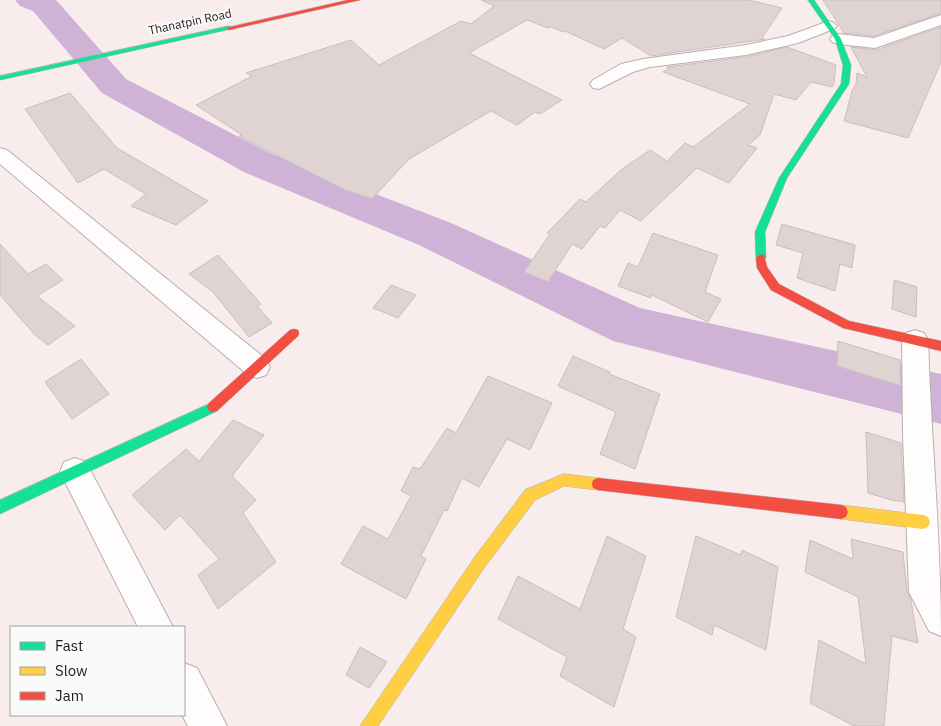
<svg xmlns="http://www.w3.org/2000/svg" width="941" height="726" font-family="'IBM Plex Sans',sans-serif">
<rect width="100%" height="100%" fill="#f8ecec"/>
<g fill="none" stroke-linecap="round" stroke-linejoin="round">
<path fill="#cfb3d7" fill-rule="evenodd" d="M 15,0 L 56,0 L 126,79 L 272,154 L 451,223 L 640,308 L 941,374 L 941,424 L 613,341 L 419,245 L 244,172 L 102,93 L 33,11 L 20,6 Z"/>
</g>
<path fill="#e0d4d2" stroke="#cabfbd" d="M 481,0 L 749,0 L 782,8 L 762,38 L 765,39 L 651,56 L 622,38 L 604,49 L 565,31 L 564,32 L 551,27 L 548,28 L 527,20 L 469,53 L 562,100 L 540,114 L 535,112 L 517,125 L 491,111 L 409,159 L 372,199 L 343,189 L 239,136 L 242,135 L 196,105 L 252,76 L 246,73 L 351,40 L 379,65 L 461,21 L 471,24 L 494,6 Z
M 823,0 L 941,0 L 941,13 L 874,36 L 844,33 Z
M 941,27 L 941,62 L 908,138 L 844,121 L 852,91 L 856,84 L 857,73 L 867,77 L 851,47 L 876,50 Z
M 787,47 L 836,65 L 834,83 L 832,87 L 811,82 L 796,100 L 774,94 L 760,135 L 748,145 L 757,148 L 729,183 L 697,168 L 641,221 L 620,210 L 605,228 L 600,226 L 582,249 L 572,244 L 548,282 L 524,272 L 550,234 L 547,233 L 580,199 L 586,202 L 622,169 L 650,150 L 667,161 L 685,143 L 693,147 L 750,104 L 663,72 L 669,68 L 667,67 L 746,57 Z
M 70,93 L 117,148 L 208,201 L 176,225 L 131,206 L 146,194 L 104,169 L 78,183 L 25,109 Z
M 782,224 L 855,245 L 852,268 L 840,264 L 835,291 L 797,278 L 803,253 L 776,245 Z
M 653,233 L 718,255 L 705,292 L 721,299 L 708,322 L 652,295 L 651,298 L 618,286 L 628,263 L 638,267 Z
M 0,244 L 28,274 L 46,264 L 63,280 L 37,296 L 75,326 L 48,345 L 35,335 L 0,295 Z
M 218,255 L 261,304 L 257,306 L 272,323 L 249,337 L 213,292 L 189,274 Z
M 894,280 L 917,287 L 916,317 L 892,309 Z
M 391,285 L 416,295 L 398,318 L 373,308 Z
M 838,341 L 900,360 L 901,386 L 837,366 Z
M 573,356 L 610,372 L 609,374 L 660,394 L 635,469 L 600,454 L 616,412 L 558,386 Z
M 81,359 L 109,394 L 72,419 L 45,382 Z
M 488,376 L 552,403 L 530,450 L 507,439 L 479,487 L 462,478 L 447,511 L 444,510 L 421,556 L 426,559 L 406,599 L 341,564 L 363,526 L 388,539 L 411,496 L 401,491 L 413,467 L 420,469 L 447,428 L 456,433 Z
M 233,420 L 264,435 L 232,476 L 256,500 L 243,513 L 276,562 L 218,609 L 198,575 L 219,559 L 180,515 L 165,530 L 132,495 L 186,449 L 199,461 Z
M 866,432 L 901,443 L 904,502 L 891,500 L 868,493 Z
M 607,536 L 646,556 L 623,629 L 636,637 L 614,707 L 560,676 L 567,657 L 498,619 L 518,576 L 580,609 Z
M 696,536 L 741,555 L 742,550 L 778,567 L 766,650 L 714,625 L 712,635 L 676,617 Z
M 851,539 L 903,552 L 907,592 L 911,600 L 918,643 L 892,636 L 884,726 L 854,726 L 810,703 L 819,640 L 866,664 L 858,597 L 805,572 L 810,540 L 853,559 Z
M 360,647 L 387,662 L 369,688 L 346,675 Z"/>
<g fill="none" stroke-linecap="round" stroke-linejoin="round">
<g stroke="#b9aeae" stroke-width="2">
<path id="street" d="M 941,15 L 941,25 L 875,48 L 838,44 L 832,42 L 830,39 L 832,36 L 838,34 L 874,38 Z
M 829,21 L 834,23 L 837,26 L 834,29 L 798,43 L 746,55 L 650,67 L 633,72 L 599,89 L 593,88 L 590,84 L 593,80 L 621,64 L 643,59 L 746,45 L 788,36 Z
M 0,148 L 7,150 L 266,359 L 270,367 L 266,375 L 257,378 L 248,375 L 0,164 Z
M 915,330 L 924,333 L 928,340 C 931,439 941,537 941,636 L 929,631 L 909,592 L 903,435 L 902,340 L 906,333 Z
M 75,458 L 86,462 L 173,627 L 138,627 L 60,472 L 64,462 Z
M 184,663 L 197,668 L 227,726 L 188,726 L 182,715 L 184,715 Z"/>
</g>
<g stroke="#b9aeae" stroke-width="1">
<path id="fast" d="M 808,0 L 814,0 L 841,39 L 851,65 L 849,84 L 787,178 L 765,232 L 766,258 L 761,262 L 756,258 L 755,232 L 779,178 L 841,84 L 843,65 L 835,39 Z
M 229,26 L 231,27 L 231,29 L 0,80 L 0,76 Z
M 213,402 L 217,403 L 219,407 L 217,411 L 0,514 L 0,500 Z"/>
</g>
<g stroke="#b9aeae" stroke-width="1">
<path id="slow" d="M 564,474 L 598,478 L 603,480 L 604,484 L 603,488 L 598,490 L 564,486 L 535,500 L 484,568 L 378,726 L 360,726 L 474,558 L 525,490 Z
M 841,505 L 923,515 L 928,517 L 930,522 L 928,527 L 923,529 L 841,519 L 836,517 L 834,512 L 836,507 Z"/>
</g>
<g stroke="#b9aeae" stroke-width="1">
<path id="jam" d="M 348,0 L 360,0 L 229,30 L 226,28 Z
M 761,254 L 764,255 L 767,267 L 779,284 L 849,321 L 941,341 L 941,351 L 843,328 L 771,290 L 757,268 L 756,258 Z
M 294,329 L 298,330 L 299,333 L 298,336 L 217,411 L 213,412 L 209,411 L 207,407 L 209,403 L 290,330 Z
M 598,478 L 841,505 L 846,507 L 848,512 L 846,517 L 841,519 L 598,490 L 593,488 L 592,484 L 593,480 Z"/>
</g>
<use href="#street" fill="#fefcfc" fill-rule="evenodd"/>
<use href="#fast" fill="#16e098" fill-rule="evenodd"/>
<use href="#slow" fill="#ffcf43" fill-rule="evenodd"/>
<use href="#jam" fill="#f24e42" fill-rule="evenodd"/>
</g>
<g text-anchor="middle" stroke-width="4" stroke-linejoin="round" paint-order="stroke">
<g font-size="12" fill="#251919" stroke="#fafafa">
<text transform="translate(190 22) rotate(-12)" y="4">Thanatpin Road</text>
</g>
</g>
<rect x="10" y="626" width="175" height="90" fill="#fafafa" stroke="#a5a0a0"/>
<rect x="20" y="642" width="25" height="8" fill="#16e098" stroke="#a5a0a0"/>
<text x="55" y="651" font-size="15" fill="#251919">Fast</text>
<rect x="20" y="667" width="25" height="8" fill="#ffcf43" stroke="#a5a0a0"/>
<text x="55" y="676" font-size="15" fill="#251919">Slow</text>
<rect x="20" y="692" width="25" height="8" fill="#f24e42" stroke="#a5a0a0"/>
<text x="55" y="701" font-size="15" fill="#251919">Jam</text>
</svg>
